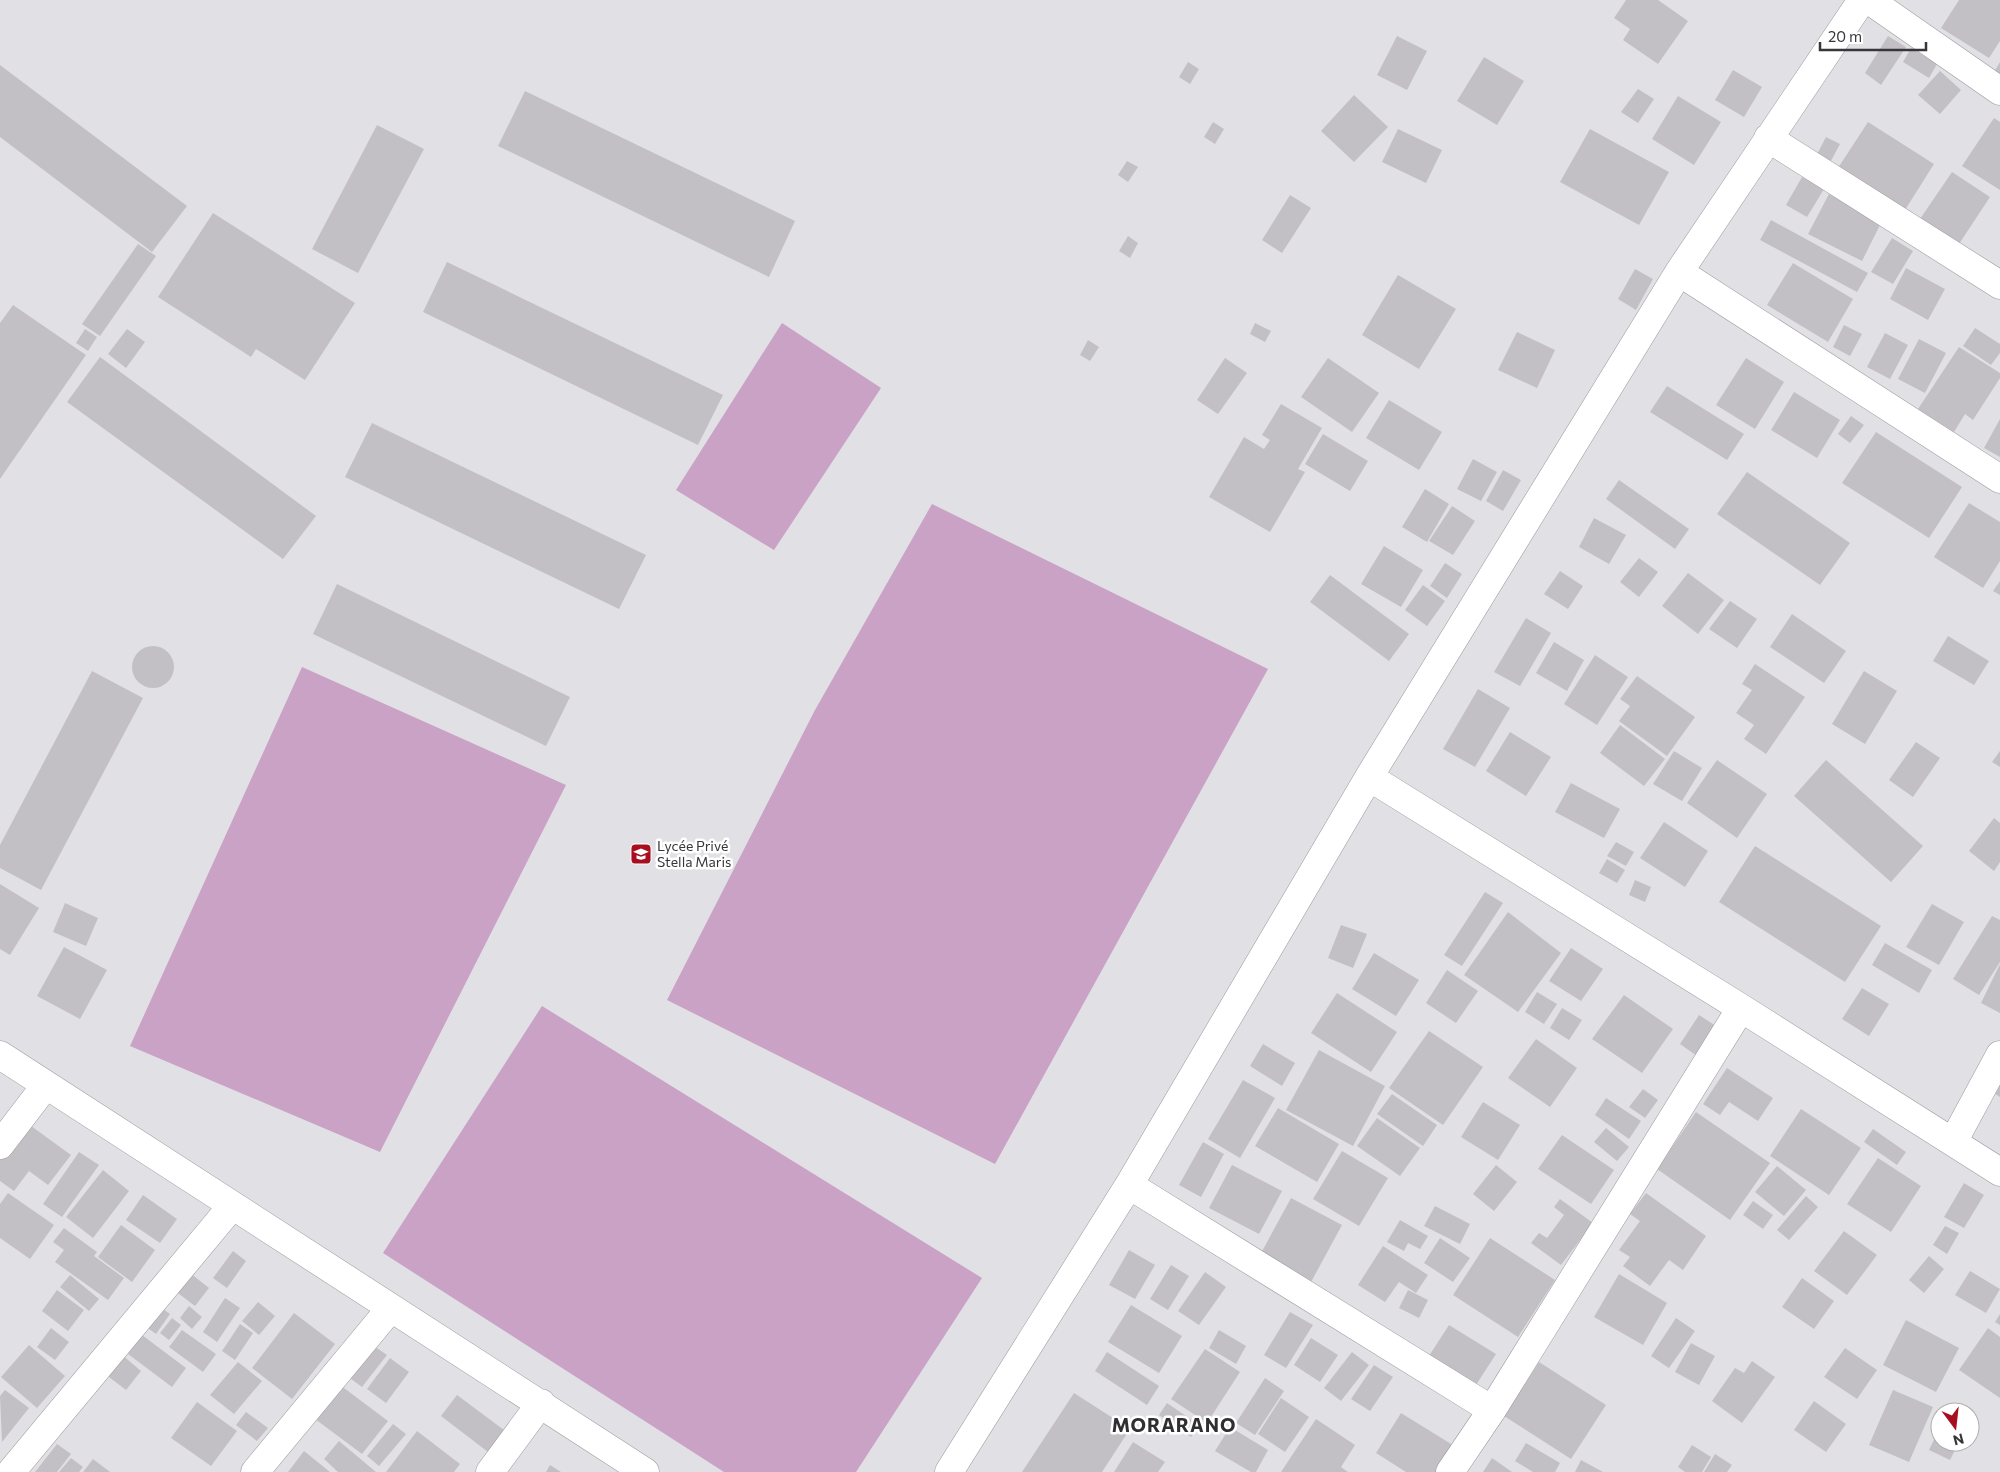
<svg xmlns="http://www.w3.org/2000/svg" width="2000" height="1472" font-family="Commissioner,sans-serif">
<rect width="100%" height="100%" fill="#e1e0e5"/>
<path fill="#c9a2c6" d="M 782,323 L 881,388 L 774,550 L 676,490 Z
M 932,504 L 1268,669 L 995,1164 L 667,1000 L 815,710 Z
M 302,667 L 566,785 L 380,1152 L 130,1046 Z
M 542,1006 L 982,1278 L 856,1472 L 724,1472 L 383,1253 Z"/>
<path fill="#c3c0c5" d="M 1626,0 L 1658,0 L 1688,21 L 1658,64 L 1623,40 L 1630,29 L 1614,18 Z
M 1959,0 L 2000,0 L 2000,41 L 1989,58 L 1941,28 Z
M 1397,36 L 1427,51 L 1407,90 L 1377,75 Z
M 1888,36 L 1906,47 L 1881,85 L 1865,73 Z
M 1911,48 L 1937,64 L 1929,78 L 1903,62 Z
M 1484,57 L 1524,81 L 1497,125 L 1457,101 Z
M 1188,62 L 1199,69 L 1190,84 L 1179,77 Z
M 2000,62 L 2000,75 L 1994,72 Z
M 0,65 L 187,206 L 152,252 L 0,137 Z
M 1733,70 L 1762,87 L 1744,117 L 1715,100 Z
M 1940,71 L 1961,90 L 1940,114 L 1918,95 Z
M 1638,89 L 1654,99 L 1638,123 L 1621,112 Z
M 525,91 L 795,221 L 769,277 L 498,146 Z
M 1354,95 L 1388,127 L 1354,162 L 1321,131 Z
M 1678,96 L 1721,122 L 1694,165 L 1652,139 Z
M 1994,118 L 2000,122 L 2000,190 L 1962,166 Z
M 1213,122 L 1224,129 L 1215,144 L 1204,137 Z
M 1868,122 L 1934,164 L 1905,210 L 1838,168 Z
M 377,125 L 424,149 L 358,273 L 312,249 Z
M 1398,129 L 1442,150 L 1426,183 L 1382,162 Z
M 1590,129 L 1669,172 L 1639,225 L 1560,182 Z
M 1826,137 L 1840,144 L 1825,172 L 1812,164 Z
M 1127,161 L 1138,167 L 1128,182 L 1118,175 Z
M 1952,172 L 1990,197 L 1959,244 L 1920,219 Z
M 1802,177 L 1824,189 L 1807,217 L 1786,205 Z
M 1829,194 L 1882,221 L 1862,261 L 1808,234 Z
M 1290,195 L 1311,208 L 1282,253 L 1262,240 Z
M 213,213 L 355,303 L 305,380 L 256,349 L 251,357 L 158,297 Z
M 1771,220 L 1868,273 L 1857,292 L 1760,240 Z
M 1128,236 L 1138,243 L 1130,258 L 1119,251 Z
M 1892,238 L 1913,251 L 1893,284 L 1871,272 Z
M 138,244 L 156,256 L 100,336 L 82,324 Z
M 447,262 L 723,395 L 698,445 L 423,312 Z
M 1793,263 L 1853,299 L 1828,342 L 1767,305 Z
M 1906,268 L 1945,289 L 1928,320 L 1890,299 Z
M 1635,269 L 1653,279 L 1636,310 L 1618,299 Z
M 1398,275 L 1456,309 L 1419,369 L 1362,335 Z
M 13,305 L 86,355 L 0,479 L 0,323 Z
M 1255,323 L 1271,331 L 1265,342 L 1250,334 Z
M 1844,325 L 1862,334 L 1850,356 L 1833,347 Z
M 1975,328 L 2000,344 L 2000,353 L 1991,365 L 1963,346 Z
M 85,329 L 97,337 L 88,351 L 76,343 Z
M 127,329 L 145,342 L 126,368 L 108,354 Z
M 1517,332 L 1555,350 L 1537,388 L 1498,370 Z
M 1885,333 L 1908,345 L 1890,379 L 1867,367 Z
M 1919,339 L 1946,353 L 1925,393 L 1898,379 Z
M 1088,340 L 1099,347 L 1090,361 L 1080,355 Z
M 1959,347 L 2000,373 L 2000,378 L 1973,420 L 1965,414 L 1954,432 L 1918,409 Z
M 100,357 L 316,516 L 283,559 L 67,402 Z
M 1225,358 L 1247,373 L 1218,414 L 1197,400 Z
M 1328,358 L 1379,393 L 1352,432 L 1301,397 Z
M 1746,358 L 1784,382 L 1755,429 L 1716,405 Z
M 1667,386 L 1744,434 L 1727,460 L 1650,412 Z
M 1794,392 L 1840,420 L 1817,458 L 1771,430 Z
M 1389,400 L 1442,432 L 1419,470 L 1366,438 Z
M 1281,404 L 1322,428 L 1298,469 L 1305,472 L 1270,532 L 1209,497 L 1244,437 L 1264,449 L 1270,440 L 1262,435 Z
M 1851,416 L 1864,425 L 1850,443 L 1838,434 Z
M 2000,419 L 2000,457 L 1984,448 Z
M 372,423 L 646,555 L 619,609 L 345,477 Z
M 1876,432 L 1962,487 L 1929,538 L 1842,483 Z
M 1323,434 L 1368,461 L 1350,491 L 1305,464 Z
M 1473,459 L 1497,472 L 1481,501 L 1457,489 Z
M 1503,470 L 1521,480 L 1503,511 L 1486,501 Z
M 1747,472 L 1850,543 L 1820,585 L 1717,514 Z
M 1619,480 L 1689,529 L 1675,549 L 1606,499 Z
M 1425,489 L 1449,504 L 1427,542 L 1402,527 Z
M 1969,503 L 2000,522 L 2000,561 L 1983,588 L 1934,557 Z
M 1452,506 L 1475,521 L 1453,555 L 1429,541 Z
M 1594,518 L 1626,535 L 1609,564 L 1579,547 Z
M 1384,546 L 1423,570 L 1401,607 L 1361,584 Z
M 1639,558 L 1658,572 L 1639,597 L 1620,582 Z
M 1445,563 L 1462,574 L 1447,598 L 1430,586 Z
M 1560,571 L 1583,586 L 1568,609 L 1544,594 Z
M 1688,573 L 1724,600 L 1698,634 L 1662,606 Z
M 1330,575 L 1409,634 L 1389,661 L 1310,602 Z
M 2000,581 L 2000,595 L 1993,591 Z
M 337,584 L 570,697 L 546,746 L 313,634 Z
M 1423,585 L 1445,601 L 1427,626 L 1405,610 Z
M 1730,601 L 1757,619 L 1737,648 L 1709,629 Z
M 1792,614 L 1846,651 L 1824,683 L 1770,647 Z
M 1526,618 L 1551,633 L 1520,686 L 1494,672 Z
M 1948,636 L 1989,661 L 1974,685 L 1933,661 Z
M 1554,642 L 1584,660 L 1567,691 L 1536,673 Z
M132 667a21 21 0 1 1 42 0a21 21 0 1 1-42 0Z
M 1595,655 L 1628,677 L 1597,725 L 1564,704 Z
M 1755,664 L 1805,697 L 1766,754 L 1744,739 L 1754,725 L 1736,713 L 1752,690 L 1742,684 Z
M 92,671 L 143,698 L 41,890 L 0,868 L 0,845 Z
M 1864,671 L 1897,691 L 1865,744 L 1832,724 Z
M 1637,676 L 1695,717 L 1667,756 L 1619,721 L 1630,706 L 1620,699 Z
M 1478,689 L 1510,708 L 1475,767 L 1443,749 Z
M 1620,725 L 1665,759 L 1644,786 L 1600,753 Z
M 1510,732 L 1551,757 L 1526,796 L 1486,771 Z
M 1916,742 L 1940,758 L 1913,797 L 1889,780 Z
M 1674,751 L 1702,768 L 1682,801 L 1653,784 Z
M 2000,751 L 2000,767 L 1992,762 Z
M 1717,760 L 1767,794 L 1737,838 L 1687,803 Z
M 1826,760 L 1923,846 L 1891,882 L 1794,796 Z
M 1571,783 L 1620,809 L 1604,838 L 1555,812 Z
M 1994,818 L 2000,823 L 2000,862 L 1994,871 L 1969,851 Z
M 1664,822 L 1708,851 L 1685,887 L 1640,858 Z
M 1616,842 L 1634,852 L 1626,866 L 1607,856 Z
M 1755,846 L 1881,926 L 1845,982 L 1719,902 Z
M 1607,859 L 1625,870 L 1617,883 L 1599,873 Z
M 1635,880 L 1651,887 L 1645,902 L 1629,895 Z
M 0,884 L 39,908 L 10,955 L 0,949 Z
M 1485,892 L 1503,903 L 1462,966 L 1444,955 Z
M 65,903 L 98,918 L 86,946 L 53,932 Z
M 1932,904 L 1964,922 L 1939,965 L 1906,947 Z
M 1508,912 L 1561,953 L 1518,1012 L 1464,975 Z
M 1992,916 L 2000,920 L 2000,962 L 1979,995 L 1953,979 Z
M 1341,925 L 1367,934 L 1353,968 L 1328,958 Z
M 1885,943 L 1932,970 L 1919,993 L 1872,965 Z
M 64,947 L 107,970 L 80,1019 L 37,996 Z
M 1571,948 L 1603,969 L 1581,1001 L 1549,981 Z
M 1374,953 L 1419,980 L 1396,1016 L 1352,989 Z
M 2000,964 L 2000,1013 L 1981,1003 Z
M 1447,970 L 1478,991 L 1456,1023 L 1426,1003 Z
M 1862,988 L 1889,1004 L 1869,1036 L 1842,1019 Z
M 1537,992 L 1557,1004 L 1544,1024 L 1525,1012 Z
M 1337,993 L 1397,1032 L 1371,1072 L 1311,1033 Z
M 1624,995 L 1673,1029 L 1642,1073 L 1592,1039 Z
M 1562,1008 L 1582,1020 L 1569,1040 L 1550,1028 Z
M 1699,1015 L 1716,1026 L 1697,1056 L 1680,1044 Z
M 1429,1031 L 1483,1067 L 1443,1125 L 1389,1088 Z
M 1536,1039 L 1577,1068 L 1550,1107 L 1508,1078 Z
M 1263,1044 L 1295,1063 L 1282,1086 L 1250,1066 Z
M 1319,1050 L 1385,1086 L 1353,1146 L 1286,1110 Z
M 1727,1068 L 1773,1098 L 1758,1121 L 1729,1102 L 1720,1115 L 1703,1104 Z
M 2000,1079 L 2000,1097 L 1991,1091 Z
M 1243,1080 L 1275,1098 L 1240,1158 L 1208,1139 Z
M 1643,1089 L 1658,1100 L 1645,1118 L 1629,1107 Z
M 1392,1094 L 1437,1125 L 1423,1146 L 1377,1114 Z
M 1606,1098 L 1641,1121 L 1629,1139 L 1595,1115 Z
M 1483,1102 L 1520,1125 L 1498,1160 L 1461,1137 Z
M 1278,1108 L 1339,1144 L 1317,1182 L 1255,1146 Z
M 1801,1109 L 1861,1148 L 1829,1195 L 1770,1156 Z
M 1696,1112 L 1770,1163 L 1730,1220 L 1657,1169 Z
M 1377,1118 L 1420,1148 L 1400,1176 L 1357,1146 Z
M 27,1123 L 71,1155 L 48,1185 L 29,1171 L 14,1191 L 0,1181 L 0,1160 Z
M 1606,1128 L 1629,1147 L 1617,1161 L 1594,1142 Z
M 1873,1129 L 1906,1152 L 1897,1165 L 1864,1142 Z
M 1562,1135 L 1614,1170 L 1591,1204 L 1538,1169 Z
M 1203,1142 L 1224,1154 L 1201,1197 L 1179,1185 Z
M 1342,1151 L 1388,1178 L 1359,1226 L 1313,1199 Z
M 79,1152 L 99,1165 L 62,1217 L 43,1204 Z
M 1878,1158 L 1921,1186 L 1891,1232 L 1847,1204 Z
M 1232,1165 L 1282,1191 L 1259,1234 L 1209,1208 Z
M 1496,1165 L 1517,1182 L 1494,1211 L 1473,1194 Z
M 1777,1166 L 1806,1190 L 1784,1216 L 1755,1192 Z
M 103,1170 L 129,1191 L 93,1238 L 66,1217 Z
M 1964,1183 L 1984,1195 L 1964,1228 L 1944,1217 Z
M 8,1193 L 54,1225 L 30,1259 L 0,1238 L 0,1204 Z
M 1646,1193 L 1706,1236 L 1683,1270 L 1669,1260 L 1650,1286 L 1623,1266 L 1630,1257 L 1619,1250 L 1640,1221 L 1630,1214 Z
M 143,1195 L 177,1219 L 160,1243 L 126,1220 Z
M 1806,1196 L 1818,1207 L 1789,1240 L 1777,1230 Z
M 1291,1198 L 1342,1225 L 1311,1282 L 1260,1255 Z
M 1560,1199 L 1593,1223 L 1561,1265 L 1531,1243 L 1539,1233 L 1547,1238 L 1564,1215 L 1554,1207 Z
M 1753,1201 L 1773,1215 L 1763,1229 L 1743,1215 Z
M 1435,1206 L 1470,1224 L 1460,1244 L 1424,1226 Z
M 1400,1220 L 1428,1236 L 1420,1249 L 1408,1243 L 1404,1251 L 1387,1242 Z
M 121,1225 L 155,1250 L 132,1282 L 98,1257 Z
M 1945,1226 L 1959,1233 L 1947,1254 L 1933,1245 Z
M 64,1228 L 97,1252 L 94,1256 L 124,1278 L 108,1300 L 55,1262 L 64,1250 L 53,1242 Z
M 1844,1231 L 1877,1255 L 1847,1295 L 1814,1271 Z
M 1440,1238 L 1470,1258 L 1453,1282 L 1424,1263 Z
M 1490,1238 L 1555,1280 L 1518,1337 L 1453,1295 Z
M 1383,1246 L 1428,1275 L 1416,1293 L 1399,1282 L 1385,1302 L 1358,1285 Z
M 1129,1250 L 1155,1265 L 1135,1299 L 1109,1285 Z
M 233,1251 L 246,1261 L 227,1288 L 213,1278 Z
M 1929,1256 L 1944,1269 L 1924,1293 L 1909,1280 Z
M 1171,1265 L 1189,1276 L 1168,1310 L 1150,1299 Z
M 185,1269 L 209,1288 L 195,1306 L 170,1287 Z
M 1970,1271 L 2000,1289 L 1986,1313 L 1955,1295 Z
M 1205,1272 L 1226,1287 L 1199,1325 L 1178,1311 Z
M 1619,1274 L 1667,1303 L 1643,1345 L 1594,1317 Z
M 70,1275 L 99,1299 L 89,1311 L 60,1287 Z
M 1802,1278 L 1834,1301 L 1814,1329 L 1782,1307 Z
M 57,1290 L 84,1310 L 68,1331 L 42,1311 Z
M 1408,1290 L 1428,1300 L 1419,1318 L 1399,1308 Z
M 225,1298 L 240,1308 L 217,1342 L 203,1332 Z
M 258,1302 L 275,1316 L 259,1335 L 242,1321 Z
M 156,1304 L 170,1314 L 156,1334 L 141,1323 Z
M 1131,1305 L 1182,1336 L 1159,1373 L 1108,1342 Z
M 189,1306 L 202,1317 L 192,1329 L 180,1318 Z
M 1290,1312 L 1313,1325 L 1286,1368 L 1264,1355 Z
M 294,1313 L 335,1344 L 292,1399 L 252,1368 Z
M 2000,1314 L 2000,1325 L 1995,1322 Z
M 172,1318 L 181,1325 L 169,1340 L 160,1333 Z
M 1676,1318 L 1695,1331 L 1669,1368 L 1651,1356 Z
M 1906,1320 L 1959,1348 L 1936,1392 L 1883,1365 Z
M 240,1324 L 253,1333 L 235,1360 L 222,1351 Z
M 1449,1325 L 1496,1354 L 1474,1388 L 1427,1359 Z
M 51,1328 L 69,1342 L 55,1360 L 37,1347 Z
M 1988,1328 L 2000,1337 L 2000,1398 L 1959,1370 Z
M 182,1330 L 216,1354 L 203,1372 L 169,1347 Z
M 1219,1330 L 1246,1346 L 1236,1364 L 1209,1348 Z
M 142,1335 L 186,1368 L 172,1387 L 128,1354 Z
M 1311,1338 L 1338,1355 L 1320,1382 L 1294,1365 Z
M 1691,1343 L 1715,1356 L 1699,1385 L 1675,1372 Z
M 371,1344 L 387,1355 L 362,1387 L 347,1376 Z
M 29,1345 L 65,1376 L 37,1408 L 1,1377 Z
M 1845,1348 L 1877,1370 L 1857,1399 L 1824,1377 Z
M 1205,1349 L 1240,1372 L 1207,1423 L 1171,1399 Z
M 1107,1352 L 1159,1386 L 1147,1405 L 1095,1371 Z
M 1352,1352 L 1369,1365 L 1341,1401 L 1324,1388 Z
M 121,1354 L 141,1371 L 126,1390 L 105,1374 Z
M 390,1358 L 409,1372 L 386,1403 L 367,1389 Z
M 1752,1361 L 1775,1377 L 1742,1423 L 1712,1401 L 1735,1368 L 1744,1373 Z
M 238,1362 L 262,1381 L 234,1414 L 210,1395 Z
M 1539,1362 L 1606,1405 L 1571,1459 L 1504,1416 Z
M 1374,1365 L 1393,1377 L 1370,1411 L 1351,1399 Z
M 1265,1378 L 1284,1391 L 1255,1435 L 1236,1423 Z
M 340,1385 L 388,1421 L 362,1454 L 315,1419 Z
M 5,1390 L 29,1408 L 2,1442 L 0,1396 Z
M 1893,1390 L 1933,1407 L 1909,1462 L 1869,1445 Z
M 1074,1393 L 1130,1429 L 1102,1472 L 1022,1472 Z
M 457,1395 L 504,1430 L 488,1452 L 441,1416 Z
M 1281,1398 L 1309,1417 L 1285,1452 L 1258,1434 Z
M 1814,1401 L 1846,1424 L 1826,1452 L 1794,1430 Z
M 197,1402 L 237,1431 L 211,1466 L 171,1438 Z
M 1167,1403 L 1199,1425 L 1191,1437 L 1159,1415 Z
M 246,1412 L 268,1428 L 257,1441 L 236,1425 Z
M 1401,1413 L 1456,1447 L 1441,1472 L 1406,1472 L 1376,1453 Z
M 1316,1419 L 1355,1445 L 1341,1467 L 1348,1472 L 1281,1472 Z
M 393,1424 L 406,1434 L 379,1466 L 367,1456 Z
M 1230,1427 L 1268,1450 L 1256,1472 L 1251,1472 L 1215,1451 Z
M 1940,1427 L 1940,1442 L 1959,1442 L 1950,1460 L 1929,1450 Z
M 417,1431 L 460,1464 L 454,1472 L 386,1472 Z
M 339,1441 L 376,1472 L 338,1472 L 324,1459 Z
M 1133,1442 L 1165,1462 L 1158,1472 L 1114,1472 Z
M 1526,1443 L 1560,1463 L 1555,1472 L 1533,1472 L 1515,1461 Z
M 57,1444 L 71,1454 L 57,1472 L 35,1472 Z
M 1692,1445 L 1711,1457 L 1702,1472 L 1685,1472 L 1678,1467 Z
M 304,1451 L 330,1472 L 288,1472 Z
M 1715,1454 L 1732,1465 L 1727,1472 L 1704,1472 Z
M 71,1458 L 83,1467 L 79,1472 L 59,1472 Z
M 1492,1458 L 1512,1472 L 1483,1472 Z
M 93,1459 L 110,1472 L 83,1472 Z
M 1581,1460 L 1603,1472 L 1575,1472 Z
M 550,1465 L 561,1472 L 546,1472 Z"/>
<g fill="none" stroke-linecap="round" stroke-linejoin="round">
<g stroke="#9a999e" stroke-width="29">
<path id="minor" d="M 1869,0 L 2000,91
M 1768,138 L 2000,285
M 1679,272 L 2000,479
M 1369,777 L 1741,1008 L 2000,1172
M 0,1055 L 645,1472
M 1953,1142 L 2000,1055
M 0,1145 L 46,1085
M 1129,1185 L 1492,1410
M 11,1472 L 232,1206
M 255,1472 L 390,1309
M 490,1472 L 541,1403
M 949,1472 L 1129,1185 L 1369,777 L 1679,272 L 1862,0
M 1450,1472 L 1492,1410 L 1741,1008"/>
</g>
<use href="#minor" stroke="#fff" stroke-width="28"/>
</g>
<defs>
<g id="school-square" transform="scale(1.125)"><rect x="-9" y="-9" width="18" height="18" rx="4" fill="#a70f21" stroke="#fff"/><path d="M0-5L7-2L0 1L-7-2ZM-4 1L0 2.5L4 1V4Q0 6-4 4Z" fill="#fff"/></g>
</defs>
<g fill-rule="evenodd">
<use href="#school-square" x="641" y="854"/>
</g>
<g text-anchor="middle" stroke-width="5" stroke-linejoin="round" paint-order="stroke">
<g font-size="14" fill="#373739" stroke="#fff" text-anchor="start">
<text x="657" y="851">Lycée Privé<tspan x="657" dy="16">Stella Maris</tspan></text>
</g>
<g font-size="19" font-weight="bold" letter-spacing="1" fill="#2f2f32" stroke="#fff">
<text x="1174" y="1432">MORARANO</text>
</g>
</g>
<g transform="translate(1955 1427) rotate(165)"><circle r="24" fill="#ffffff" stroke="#afafb0"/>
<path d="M0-4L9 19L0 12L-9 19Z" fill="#a70f21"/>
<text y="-8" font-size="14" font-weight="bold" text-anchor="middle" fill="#373739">N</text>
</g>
<path d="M1820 42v8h106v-8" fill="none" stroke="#373739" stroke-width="2.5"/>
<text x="1828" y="42" font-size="15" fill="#373739" stroke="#ffffff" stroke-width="4" paint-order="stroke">20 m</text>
</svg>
